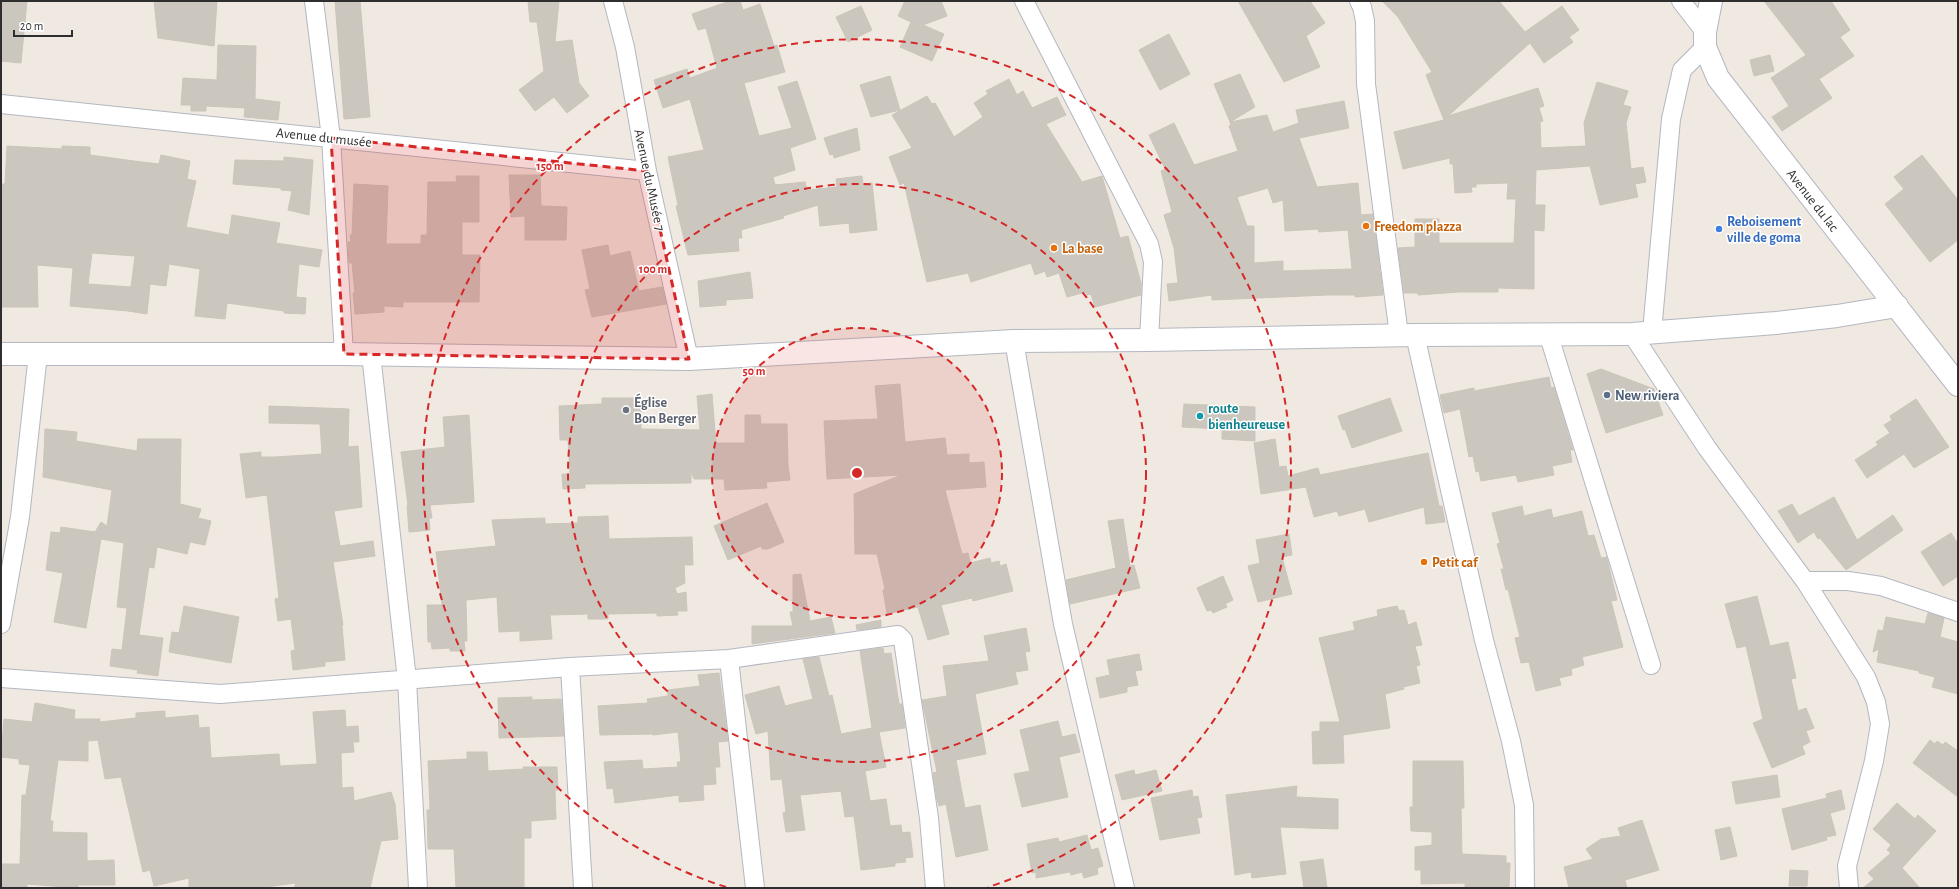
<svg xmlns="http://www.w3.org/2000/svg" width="1959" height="889" font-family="'Alegreya Sans',sans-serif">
<rect width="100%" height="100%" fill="#efe9e1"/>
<path fill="#cbc7bf" stroke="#cbc5ba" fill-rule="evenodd" d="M 1,1 L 27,1 L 21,63 L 1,61 Z
M 154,1 L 217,1 L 214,46 L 158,38 Z
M 335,1 L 360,1 L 370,117 L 344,119 Z
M 528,1 L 559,1 L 555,42 L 572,40 L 579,83 L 589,96 L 567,113 L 554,97 L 535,111 L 519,90 L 544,71 L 537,22 L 530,22 Z
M 730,1 L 740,1 L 743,10 L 760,4 L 774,46 L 777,45 L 785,72 L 744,83 L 759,136 L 792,128 L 778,87 L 797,81 L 816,139 L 790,148 L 795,170 L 773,177 L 775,185 L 805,182 L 807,190 L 837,187 L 836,179 L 862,176 L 863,184 L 872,183 L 877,230 L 850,233 L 849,223 L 820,226 L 818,205 L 783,216 L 784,218 L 741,230 L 742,238 L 738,238 L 739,251 L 688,255 L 676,206 L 678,205 L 668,157 L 704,150 L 690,99 L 663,108 L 654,80 L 687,69 L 690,78 L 717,68 L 706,28 L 698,30 L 692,14 Z
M 905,1 L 941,1 L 947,16 L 923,25 L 944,34 L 932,61 L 900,47 L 911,22 L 898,16 Z
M 1238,1 L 1310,1 L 1325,23 L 1306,36 L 1320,67 L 1284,82 Z
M 1382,1 L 1499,1 L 1525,32 L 1562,6 L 1579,30 L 1569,37 L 1573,42 L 1544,63 L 1530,43 L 1448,116 L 1538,88 L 1544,106 L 1539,108 L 1543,121 L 1540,122 L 1541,148 L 1586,146 L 1584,123 L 1597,82 L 1628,91 L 1623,105 L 1631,107 L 1626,123 L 1631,169 L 1643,167 L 1646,182 L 1635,184 L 1638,197 L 1600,205 L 1590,166 L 1536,170 L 1535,205 L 1545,205 L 1544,231 L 1534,230 L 1534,289 L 1498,288 L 1498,292 L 1459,292 L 1418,295 L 1418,293 L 1404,293 L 1398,248 L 1415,247 L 1415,219 L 1439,219 L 1439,243 L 1514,243 L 1516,199 L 1507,199 L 1508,183 L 1476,184 L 1476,187 L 1471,187 L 1472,192 L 1455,193 L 1453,164 L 1450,164 L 1450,158 L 1403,169 L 1394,132 L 1444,120 L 1426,75 L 1432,72 L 1398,17 Z
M 1764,1 L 1831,1 L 1850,30 L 1840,37 L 1854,56 L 1819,79 L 1832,98 L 1782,131 L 1772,117 L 1789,106 L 1771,78 L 1806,55 Z
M 861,6 L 872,30 L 848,42 L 836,17 Z
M 1169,34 L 1190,74 L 1160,90 L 1139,50 Z
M 218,45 L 256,46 L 255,99 L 280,102 L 278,120 L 244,117 L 245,108 L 206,106 L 206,111 L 191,111 L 191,105 L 181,105 L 183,78 L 217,80 Z
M 1770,55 L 1774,71 L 1754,76 L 1750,60 Z
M 1240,74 L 1255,107 L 1230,122 L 1214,84 Z
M 890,76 L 900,110 L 871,117 L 860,85 Z
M 1009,79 L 1017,95 L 1023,91 L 1032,108 L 1057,97 L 1066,115 L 1046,124 L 1082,182 L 1102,176 L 1120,238 L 1128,236 L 1141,283 L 1141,295 L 1095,307 L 1091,294 L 1087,295 L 1086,292 L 1067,297 L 1059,273 L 1047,277 L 1045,271 L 1035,275 L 1031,263 L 971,282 L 968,273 L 927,282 L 904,183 L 900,185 L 889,157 L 912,148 L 892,115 L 927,96 L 932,104 L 935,103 L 954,137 L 983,117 L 974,103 L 988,94 L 986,91 Z
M 1344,101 L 1349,128 L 1299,138 L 1317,187 L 1358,183 L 1361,215 L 1373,214 L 1383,295 L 1355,297 L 1355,295 L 1328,295 L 1212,300 L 1212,295 L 1169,301 L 1167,284 L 1178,283 L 1174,248 L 1164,215 L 1172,212 L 1161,171 L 1165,169 L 1149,135 L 1174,123 L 1194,165 L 1238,151 L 1229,126 L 1231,125 L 1230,122 L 1267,115 L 1273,132 L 1299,123 L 1296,110 ZM 1268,188 L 1273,203 L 1283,200 L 1285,231 L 1318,229 L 1319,232 L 1348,230 L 1352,269 L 1283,271 L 1283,261 L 1254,263 L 1254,226 L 1247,226 L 1237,197 Z
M 857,128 L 860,150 L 834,158 L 833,154 L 830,155 L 824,138 Z
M 7,146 L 62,149 L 62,146 L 90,147 L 90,155 L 134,161 L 159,164 L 161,155 L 190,161 L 187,179 L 196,181 L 186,227 L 229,235 L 232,215 L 280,223 L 276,243 L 322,250 L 319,267 L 299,264 L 296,297 L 306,298 L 305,314 L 284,313 L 284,311 L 227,303 L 225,319 L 195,316 L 200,269 L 169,264 L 166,286 L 150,284 L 147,314 L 128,311 L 70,306 L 73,268 L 37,265 L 38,307 L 1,307 L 1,184 L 5,184 ZM 92,253 L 135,256 L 131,287 L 88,284 Z
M 1922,155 L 1958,200 L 1958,240 L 1930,262 L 1885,204 L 1904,189 L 1894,177 Z
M 284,157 L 313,160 L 309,215 L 288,210 L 292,191 L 281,190 L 281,188 L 233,184 L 235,160 L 284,161 Z
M 509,175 L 540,175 L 541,206 L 567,207 L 566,240 L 525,240 L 525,216 L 511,217 Z
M 456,176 L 479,176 L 479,222 L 462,222 L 462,255 L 480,255 L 479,302 L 403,302 L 403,307 L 384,306 L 384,312 L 355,314 L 353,293 L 355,293 L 352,263 L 349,263 L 348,242 L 351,242 L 350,235 L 352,235 L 354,184 L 388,186 L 386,244 L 421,244 L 421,235 L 427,235 L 428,182 L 457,182 Z
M 608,245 L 610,256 L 630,251 L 639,291 L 662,287 L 666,304 L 592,317 L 585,290 L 590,289 L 582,250 Z
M 750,272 L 753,298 L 726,300 L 726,305 L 700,307 L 698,281 Z
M 1601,369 L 1654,389 L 1663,415 L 1606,433 L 1587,374 Z
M 1549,377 L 1551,388 L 1554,387 L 1573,450 L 1570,450 L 1572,462 L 1552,466 L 1554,475 L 1518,482 L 1516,475 L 1481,481 L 1479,471 L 1476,472 L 1473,456 L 1469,457 L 1460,409 L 1444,413 L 1440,395 L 1474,388 L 1474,391 Z
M 900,384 L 905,442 L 945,438 L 947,455 L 969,454 L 969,463 L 984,462 L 986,487 L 945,490 L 962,554 L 968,553 L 970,563 L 990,558 L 991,563 L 999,561 L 1000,566 L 1006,564 L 1013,591 L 973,601 L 972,598 L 941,605 L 949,634 L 928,640 L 918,607 L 887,614 L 883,590 L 885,589 L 877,554 L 855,554 L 854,494 L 901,475 L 827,479 L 824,421 L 878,419 L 875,386 Z
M 712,394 L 716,443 L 745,443 L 745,415 L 760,415 L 761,424 L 787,424 L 788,465 L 790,480 L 766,482 L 767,488 L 725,490 L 724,479 L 694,479 L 691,471 L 691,483 L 585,484 L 585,488 L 563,489 L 562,474 L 570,474 L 568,440 L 560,440 L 559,406 L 602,404 L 602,398 L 641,398 L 641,429 L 700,430 L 697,396 Z
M 1390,398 L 1402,431 L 1352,448 L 1345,429 L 1343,430 L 1338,416 Z
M 1916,399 L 1949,447 L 1914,468 L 1904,454 L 1867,478 L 1855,460 L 1878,445 L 1876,442 L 1890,433 L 1884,425 L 1892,420 L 1890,416 Z
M 1184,404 L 1255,407 L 1255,441 L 1222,439 L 1222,429 L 1182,427 Z
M 269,406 L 349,409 L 348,447 L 358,446 L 362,507 L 334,511 L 340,546 L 373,541 L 375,556 L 333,562 L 343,625 L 342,626 L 345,660 L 325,662 L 325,666 L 293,670 L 291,651 L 295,650 L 291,619 L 278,621 L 275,599 L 279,598 L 267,495 L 246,498 L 240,454 L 261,452 L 261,457 L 275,457 L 322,454 L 320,424 L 269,423 Z
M 469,415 L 474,502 L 430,505 L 432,518 L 429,518 L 430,530 L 409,532 L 407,505 L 408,505 L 401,452 L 445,447 L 443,417 Z
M 45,429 L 77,432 L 76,441 L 137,451 L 138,439 L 181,439 L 180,504 L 201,509 L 198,518 L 211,521 L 205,545 L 190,542 L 187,554 L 157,547 L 154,568 L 149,567 L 139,635 L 163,638 L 158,676 L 137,673 L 138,670 L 110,666 L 112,649 L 122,650 L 127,608 L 117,607 L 124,543 L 101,539 L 86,628 L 54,622 L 63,573 L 46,570 L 51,532 L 60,533 L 61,527 L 95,532 L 101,522 L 107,526 L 112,490 L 43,477 Z
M 1275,439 L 1279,467 L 1286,466 L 1288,476 L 1318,468 L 1320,475 L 1428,453 L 1439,506 L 1442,506 L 1445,522 L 1426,524 L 1424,507 L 1369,522 L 1365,509 L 1339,516 L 1337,511 L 1314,517 L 1306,487 L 1261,494 L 1254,443 Z
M 1834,497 L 1857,540 L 1893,515 L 1903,530 L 1846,570 L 1820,538 L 1818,539 L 1814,532 L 1798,543 L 1778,511 L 1792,504 L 1799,516 Z
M 767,503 L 784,542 L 768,549 L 762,549 L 761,546 L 728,560 L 714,526 Z
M 1522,506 L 1524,516 L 1551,509 L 1553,518 L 1582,511 L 1588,536 L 1594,535 L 1601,558 L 1607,557 L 1607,559 L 1617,600 L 1611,601 L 1623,647 L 1582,657 L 1584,665 L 1571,669 L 1572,675 L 1559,678 L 1561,685 L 1536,691 L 1529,662 L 1521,663 L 1515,638 L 1520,637 L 1508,589 L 1506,590 L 1501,569 L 1504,569 L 1497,544 L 1500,543 L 1492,513 Z
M 608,516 L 609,539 L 692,537 L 693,565 L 684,565 L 685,583 L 675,588 L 677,594 L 686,592 L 687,611 L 677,611 L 678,615 L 657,616 L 657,613 L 608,614 L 608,619 L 588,619 L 588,614 L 550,615 L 552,639 L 520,641 L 520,631 L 499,632 L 497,597 L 466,600 L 467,641 L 464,641 L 465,651 L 450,651 L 450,648 L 432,649 L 431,642 L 428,642 L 427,605 L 442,605 L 436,552 L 496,546 L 492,520 L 545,518 L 545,524 L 578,523 L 578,517 Z
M 1123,519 L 1130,566 L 1134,565 L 1140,588 L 1070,604 L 1066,580 L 1116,568 L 1108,521 Z
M 1951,533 L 1958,544 L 1958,576 L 1943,586 L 1921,552 Z
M 1289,534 L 1292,555 L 1282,557 L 1292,594 L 1258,602 L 1248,566 L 1260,563 L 1256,540 Z
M 801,574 L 810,621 L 831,617 L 835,633 L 752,644 L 752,626 L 793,626 L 790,612 L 793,612 L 793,575 Z
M 1223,576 L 1233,600 L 1225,604 L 1227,607 L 1213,613 L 1211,610 L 1207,611 L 1197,588 Z
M 1757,596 L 1770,646 L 1788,642 L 1796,678 L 1791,679 L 1798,711 L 1806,708 L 1814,728 L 1806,731 L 1810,742 L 1802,746 L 1805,754 L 1772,768 L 1753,723 L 1763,719 L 1746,646 L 1737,648 L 1725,604 Z
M 184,606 L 239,617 L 231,663 L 169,652 L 172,632 L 179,633 Z
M 1397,606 L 1399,611 L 1404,610 L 1408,625 L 1416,622 L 1422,645 L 1415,646 L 1420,665 L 1416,666 L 1420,683 L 1403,687 L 1404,689 L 1385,694 L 1390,728 L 1343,735 L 1344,763 L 1313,764 L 1312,732 L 1320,731 L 1320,722 L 1340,722 L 1319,638 L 1355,630 L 1353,622 L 1378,616 L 1377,610 Z
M 1928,613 L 1944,618 L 1940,637 L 1958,642 L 1958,694 L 1932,687 L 1935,677 L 1919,673 L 1919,671 L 1877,662 L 1879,649 L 1873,652 L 1878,630 L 1883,631 L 1886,617 L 1925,624 Z
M 881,620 L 881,627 L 857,630 L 856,625 Z
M 1026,628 L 1030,651 L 1025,652 L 1028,670 L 1015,672 L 1018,684 L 975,694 L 986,754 L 956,760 L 965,808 L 980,805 L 988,850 L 956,857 L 946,804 L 939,806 L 937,799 L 933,773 L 937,772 L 922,700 L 947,696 L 943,666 L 989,661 L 984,636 Z
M 883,648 L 884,654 L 891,653 L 899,704 L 902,704 L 905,728 L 879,732 L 886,767 L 865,771 L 870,801 L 886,799 L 890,826 L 901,825 L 902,833 L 910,832 L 913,857 L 905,858 L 906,862 L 895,863 L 895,866 L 861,870 L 854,816 L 845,817 L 841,791 L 800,795 L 805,830 L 786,832 L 783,813 L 786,812 L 782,779 L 771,780 L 768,731 L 756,734 L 745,695 L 779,686 L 785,706 L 813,699 L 803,659 L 819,657 L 829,696 L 832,695 L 841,734 L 872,728 L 860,651 Z
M 1139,654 L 1142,670 L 1135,671 L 1138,685 L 1127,687 L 1127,692 L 1100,698 L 1096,678 L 1110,675 L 1107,660 Z
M 719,673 L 728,741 L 718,742 L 720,767 L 715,767 L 716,784 L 703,785 L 704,800 L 679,802 L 679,795 L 615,803 L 613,788 L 607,789 L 604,762 L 642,760 L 643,769 L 678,767 L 677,762 L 681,762 L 678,732 L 653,735 L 653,734 L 600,735 L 598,706 L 648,703 L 647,699 L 668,696 L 668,690 L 700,686 L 698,675 Z
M 532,697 L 532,700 L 561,699 L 564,736 L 499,738 L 498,698 Z
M 35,703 L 75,710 L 74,719 L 100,719 L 100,722 L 136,718 L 136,713 L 165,711 L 165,718 L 198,715 L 199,728 L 209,727 L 211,758 L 279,754 L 280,766 L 317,764 L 313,712 L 345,710 L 346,727 L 358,726 L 359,742 L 353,742 L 354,752 L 341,753 L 342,788 L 353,787 L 354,801 L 391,792 L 395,804 L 398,839 L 381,841 L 370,888 L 294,888 L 296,883 L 258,888 L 189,888 L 189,878 L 154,886 L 150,870 L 143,872 L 121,777 L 105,779 L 98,740 L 88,741 L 88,761 L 58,760 L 50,821 L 53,821 L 52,832 L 87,833 L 87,861 L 114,860 L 115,885 L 78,885 L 78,888 L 27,884 L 27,888 L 1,888 L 1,864 L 20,864 L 22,795 L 26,795 L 30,765 L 19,764 L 19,759 L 1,757 L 4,719 L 32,722 Z
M 1058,721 L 1062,737 L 1075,734 L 1080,752 L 1059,757 L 1068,797 L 1022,807 L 1014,774 L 1030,771 L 1020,730 Z
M 1930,740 L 1935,744 L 1937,741 L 1943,745 L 1945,742 L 1958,751 L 1958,797 L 1913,763 Z
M 467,752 L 487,752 L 488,771 L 524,769 L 523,767 L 557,767 L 558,790 L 555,790 L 556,819 L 531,821 L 531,838 L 524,838 L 524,888 L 456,888 L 454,849 L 428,849 L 427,810 L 430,810 L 428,761 L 467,759 Z
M 1413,761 L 1463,761 L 1464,808 L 1461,808 L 1462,854 L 1506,856 L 1506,863 L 1510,863 L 1509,888 L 1465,888 L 1465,883 L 1421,884 L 1421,870 L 1415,870 L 1415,847 L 1432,845 L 1432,832 L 1411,831 L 1410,807 L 1413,807 Z
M 1134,770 L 1135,775 L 1156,770 L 1162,791 L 1122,800 L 1115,775 Z
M 1777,775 L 1780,797 L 1736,804 L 1732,782 Z
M 1297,786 L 1296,797 L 1338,799 L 1338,829 L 1280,827 L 1286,874 L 1252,878 L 1251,872 L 1235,875 L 1226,795 Z
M 1192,790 L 1193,797 L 1198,796 L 1202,817 L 1197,818 L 1200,833 L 1160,840 L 1151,798 Z
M 1841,790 L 1845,809 L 1830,813 L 1836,835 L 1826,837 L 1827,840 L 1792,850 L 1782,809 L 1827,798 L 1826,794 Z
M 1897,803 L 1915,819 L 1918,815 L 1936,831 L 1902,868 L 1920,888 L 1863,888 L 1874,879 L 1868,873 L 1891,853 L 1887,850 L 1891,845 L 1873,829 Z
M 1642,820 L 1659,870 L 1625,880 L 1627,888 L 1569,888 L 1564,867 L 1593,859 L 1586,849 L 1601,839 L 1621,836 L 1618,828 Z
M 1730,827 L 1737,856 L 1721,860 L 1715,830 Z
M 1087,835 L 1091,850 L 1098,848 L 1103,866 L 1097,868 L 1098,874 L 1084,878 L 1082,872 L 1071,875 L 1070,872 L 1036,878 L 1036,872 L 1032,873 L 1027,844 L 1058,838 L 1059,842 Z
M 1323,859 L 1327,888 L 1304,888 L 1300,862 Z
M 1790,870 L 1808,871 L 1807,886 L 1789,886 Z"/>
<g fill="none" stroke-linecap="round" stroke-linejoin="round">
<g stroke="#b4b7c1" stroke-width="20">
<path id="street" d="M 314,1 L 331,138 L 344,354
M 613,1 L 625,47 L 647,171 L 689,359
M 1024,1 L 1149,244 L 1153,262 L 1149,340
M 1359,1 L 1362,7 L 1365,21 L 1366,84 L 1399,335
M 1681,1 L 1705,32
M 1,104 L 647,171
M 1652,332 L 1671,119 L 1682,70 L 1705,47
M 1548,333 L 1651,665
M 1632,334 L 1707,448 L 1805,581 L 1866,677 L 1876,702 L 1880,724 L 1874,761 L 1847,866 L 1849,888
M 1415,335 L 1484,640 L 1511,741 L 1524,805 L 1525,888
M 1014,341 L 1063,624 L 1125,888
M 371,354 L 407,680 L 418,888
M 1805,581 L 1848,581 L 1881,586 L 1958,612
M 1,624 L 20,517 L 38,354
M 729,659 L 755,888
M 570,667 L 583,888
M 1,678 L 220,694 L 570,667 L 729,659 L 898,635 L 903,640 L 929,818 L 935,888"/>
</g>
<g stroke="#b4b7c1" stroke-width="24">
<path id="secondary" d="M 1711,1 L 1705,32 L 1705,47 L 1718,78 L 1958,385
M 1,354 L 344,354 L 689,359 L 1014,341 L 1149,340 L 1415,335 L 1632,334 L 1776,323 L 1837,316 L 1897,306"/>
</g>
<use href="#street" stroke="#fff" stroke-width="18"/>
<use href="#secondary" stroke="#fff" stroke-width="22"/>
</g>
<path fill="#d62828" fill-opacity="0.2" stroke="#d62828" stroke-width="3" stroke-dasharray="8 5" stroke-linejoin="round" d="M 331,138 L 647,171 L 689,359 L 344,354 Z"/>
<circle cx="857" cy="473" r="145" fill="#d62828" fill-opacity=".12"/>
<g fill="none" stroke="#d62828" stroke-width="2" stroke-dasharray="7 5">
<circle cx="857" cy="473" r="145"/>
<circle cx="857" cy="473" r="289"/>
<path d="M726 887A434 434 0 1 1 988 887"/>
</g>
<g fill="#e8710a" stroke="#fff" stroke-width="1.5">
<circle cx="1366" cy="226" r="4"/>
<circle cx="1054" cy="248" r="4"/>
<circle cx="1424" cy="562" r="4"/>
</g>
<circle fill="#3f7fe0" stroke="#fff" stroke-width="1.5" cx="1719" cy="229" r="4"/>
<circle fill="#5c6f8a" stroke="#fff" stroke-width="1.5" cx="1607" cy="395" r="4"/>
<circle fill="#6b7280" stroke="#fff" stroke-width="1.5" cx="626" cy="410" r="4"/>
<circle fill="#0f9aa8" stroke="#fff" stroke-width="1.5" cx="1200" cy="416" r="4"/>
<g text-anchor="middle" stroke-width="3" stroke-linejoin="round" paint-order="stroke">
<g font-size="14" fill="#2e2e2e" stroke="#fff">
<text transform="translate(324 137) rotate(6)" y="5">Avenue du musée</text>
<text transform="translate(650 180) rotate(78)" y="5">Avenue du Musée 7</text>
<text transform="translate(1813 200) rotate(52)" y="5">Avenue du lac</text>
</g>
<g font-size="14" font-weight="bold" fill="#366cbe" stroke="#fff" text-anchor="start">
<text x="1727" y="226">Reboisement<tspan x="1727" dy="16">ville de goma</tspan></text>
</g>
<g font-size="14" font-weight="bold" fill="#c56008" stroke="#fff" text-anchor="start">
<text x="1374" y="231">Freedom plazza</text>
<text x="1062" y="253">La base</text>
<text x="1432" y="567">Petit caf</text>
</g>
<g font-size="14" font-weight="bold" fill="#4e5e75" stroke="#fff" text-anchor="start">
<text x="1615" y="400">New riviera</text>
</g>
<g font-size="14" font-weight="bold" fill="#5b616d" stroke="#fff" text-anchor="start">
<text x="634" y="407">Église<tspan x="634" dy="16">Bon Berger</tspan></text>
</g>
<g font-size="14" font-weight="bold" fill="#0d838f" stroke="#fff" text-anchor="start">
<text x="1208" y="413">route<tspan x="1208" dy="16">bienheureuse</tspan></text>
</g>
</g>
<circle cx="857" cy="473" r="6" fill="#d62828" stroke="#fff" stroke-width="2"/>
<g font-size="12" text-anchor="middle" font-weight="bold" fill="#d62828" stroke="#fff" stroke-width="3" stroke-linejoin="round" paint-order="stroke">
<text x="550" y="170">150 m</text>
<text x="653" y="273">100 m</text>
<text x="754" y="375">50 m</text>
</g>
<rect width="1959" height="889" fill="none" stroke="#2e2e2e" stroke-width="4"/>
<path d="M14 30v6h58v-6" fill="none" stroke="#2e2e2e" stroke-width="2"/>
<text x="20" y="30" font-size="12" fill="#2e2e2e" stroke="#ffffff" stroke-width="3" paint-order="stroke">20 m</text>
</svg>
